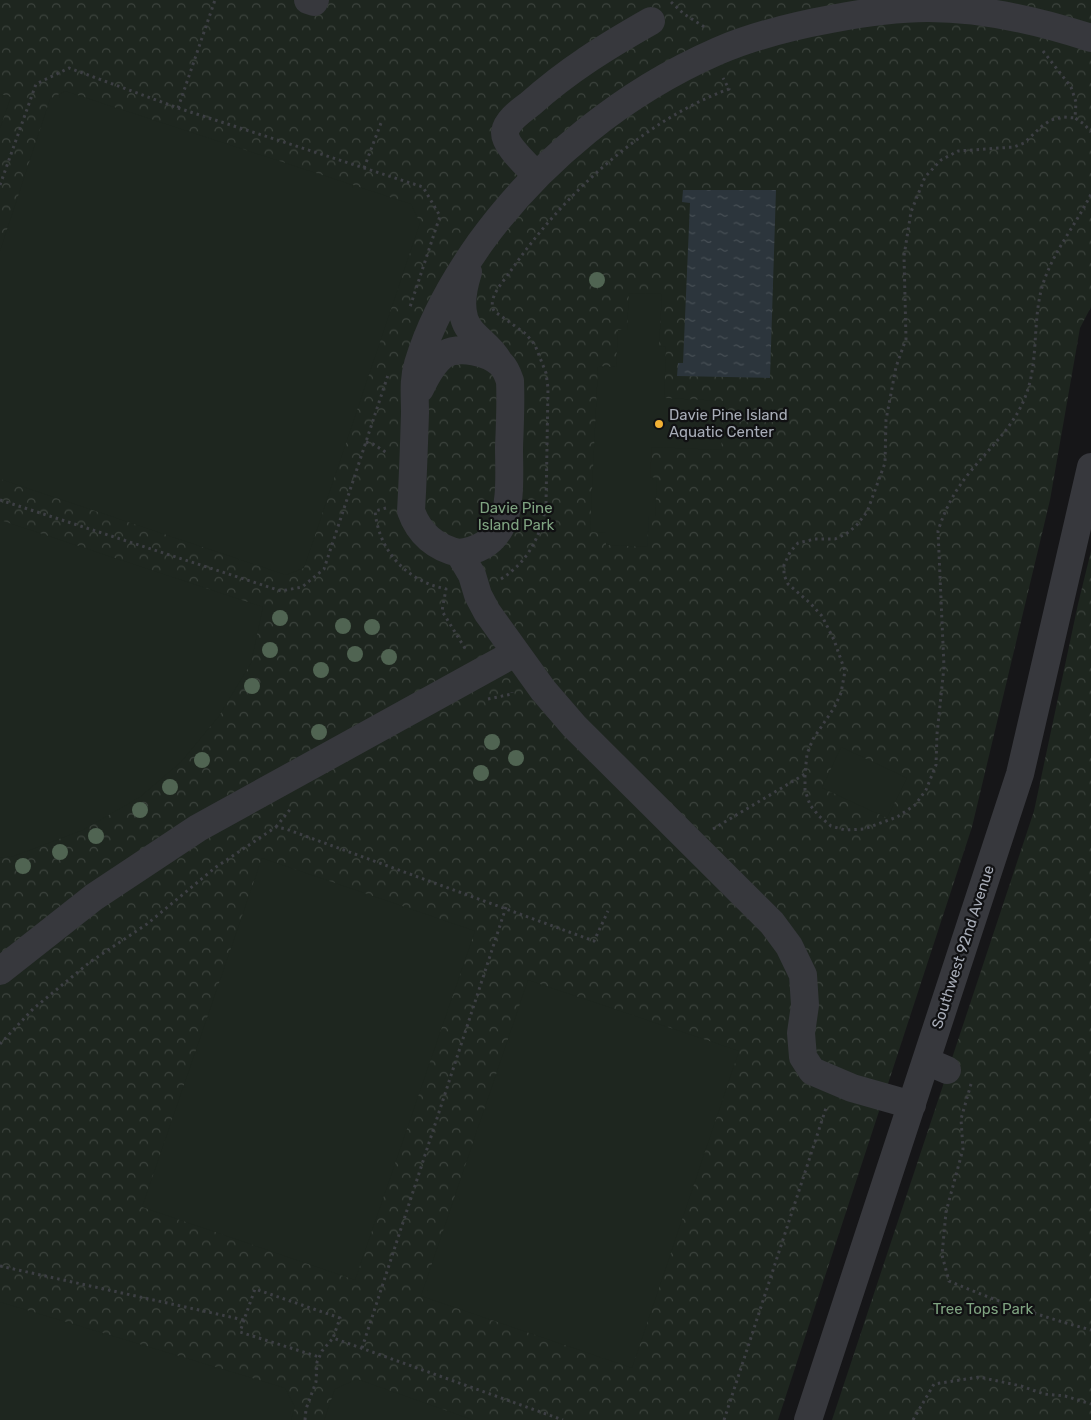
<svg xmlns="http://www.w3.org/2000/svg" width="1091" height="1420" font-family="Rubik,sans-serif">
<defs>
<pattern id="forest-crowns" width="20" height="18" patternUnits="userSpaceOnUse" patternTransform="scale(1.25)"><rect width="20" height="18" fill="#1e261f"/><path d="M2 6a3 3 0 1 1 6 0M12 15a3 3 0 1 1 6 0" fill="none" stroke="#3c433d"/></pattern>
<pattern id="water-ripples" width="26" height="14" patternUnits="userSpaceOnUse" patternTransform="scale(1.25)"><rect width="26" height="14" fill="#2c353c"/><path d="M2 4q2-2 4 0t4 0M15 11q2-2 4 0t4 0" fill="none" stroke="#485056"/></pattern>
</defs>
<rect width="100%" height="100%" fill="#161618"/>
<path fill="url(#forest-crowns)" d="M 0,0 L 1091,0 L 1091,307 L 1080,328 L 1050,500 L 972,827 L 778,1420 L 0,1420 Z
M 1091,551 L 1091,1420 L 832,1420 L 1034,811 L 1078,604 Z"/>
<path fill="#1e261f" d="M 65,91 L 411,204 L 420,223 L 304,568 L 286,575 L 0,479 L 0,251 L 50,99 Z
M 0,94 L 11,97 L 0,128 Z
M 629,293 L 662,294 L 659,346 L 666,347 L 664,398 L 724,401 L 721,450 L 652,447 L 650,477 L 657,478 L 655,516 L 649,516 L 647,547 L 606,545 L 606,533 L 590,532 L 598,366 L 616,367 L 618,330 L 627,330 Z
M 0,520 L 263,607 L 251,663 L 219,716 L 181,762 L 140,797 L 83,830 L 14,856 L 0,858 Z
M 841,747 L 907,778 L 887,818 L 822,788 Z
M 262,858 L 475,931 L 355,1280 L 142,1207 Z
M 528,980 L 739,1051 L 632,1368 L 421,1296 Z
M 0,1302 L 285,1388 L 295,1407 L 291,1420 L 0,1420 Z
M 357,1379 L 473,1420 L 324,1420 L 335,1389 Z"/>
<path fill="url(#water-ripples)" d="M 683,190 L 776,190 L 770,378 L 677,376 L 678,363 L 683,363 L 690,203 L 682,202 Z"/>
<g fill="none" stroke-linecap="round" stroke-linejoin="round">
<path stroke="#3d3f44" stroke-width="3" stroke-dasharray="2.5 4" stroke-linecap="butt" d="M 671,2 L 684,14 L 706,28
M 1043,51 L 1071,87 L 1076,102 L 1075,118 L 1084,124 L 1091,132
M 178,108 L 423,187 L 440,216 L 410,307
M 364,168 L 381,123
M 0,185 L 36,84 L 69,68 L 178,108 L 215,0
M 366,442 L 373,444 L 387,453
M 0,500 L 281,591 L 302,587 L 324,569 L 388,375
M 386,508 L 375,511 C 379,552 407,581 446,589 L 442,611 L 466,650
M 501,579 C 528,562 541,536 546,505 L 548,388 L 546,373 L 535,345 L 526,334 L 494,311 C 487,298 503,282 510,272 C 562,196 642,121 729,89 L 723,78
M 488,699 L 512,694 L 512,692
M 805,775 L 805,790 L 810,805 L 819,816 L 831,826 L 845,830 L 864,829 L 897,817 L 915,805 L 926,790 L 936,765 L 937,734 L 944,667 L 938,531 C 945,509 955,490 970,472 C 991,446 1016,425 1027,392 C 1038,360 1033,324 1041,291 C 1050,255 1075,227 1091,194
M 276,827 L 292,807
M 713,829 L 805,774 L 807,754 L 813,739 L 834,708 L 841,693 L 845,671 L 834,640 L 822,616 L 810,603 L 788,584 L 784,575 L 784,565 L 790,552 L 798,543 L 815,539 L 835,539 L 846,534 L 856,526 L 867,512 L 885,463 L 886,420 L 896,367 L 906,339 L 904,256 L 911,212 L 925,177 L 941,160 L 958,151 L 1014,147 L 1024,143 L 1042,126 L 1051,120 L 1063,117 L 1075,118
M 0,1044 L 33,1009 L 90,962 L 147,924 L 216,867 L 276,827 L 286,829 L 594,941 L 608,911
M 971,1084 L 961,1119 L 963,1149 L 946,1212 L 942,1255 L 949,1281 C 995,1301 1043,1317 1091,1330
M 0,1266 L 244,1320 L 255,1289 L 340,1318 L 333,1338 L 563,1420
M 244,1320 L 240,1332 L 319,1357
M 362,1348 L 506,907
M 305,1420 L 306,1409 L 316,1382 L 317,1362 L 322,1351 L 333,1338
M 724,1420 L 827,1105
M 913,1420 L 934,1384 L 979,1377 L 1021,1386 L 1044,1394 L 1065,1396 L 1091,1404"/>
<path stroke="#37383d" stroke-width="28" d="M 308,0 L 314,2 L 315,0
M 536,175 C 528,166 504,145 505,132 C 507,120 521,111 530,104 C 568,70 607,46 651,21
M 468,272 C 462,291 457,316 472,332 C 481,342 491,348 498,360
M 420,389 C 426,376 433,362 445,354 C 460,346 488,352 501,364 C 506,369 508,375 510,381 C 511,403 510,425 509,447 C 509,471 512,507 500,528 C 491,544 477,551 459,553
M 0,971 L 94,897 L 198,828 L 515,653
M 926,1061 L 947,1070
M 912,1105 L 852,1088 L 812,1071 L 803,1057 L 801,1033 L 805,1005 L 803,975 L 789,946 L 772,923 L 574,726 L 543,690 L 487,612 L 478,595 L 472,575 L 459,553 C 436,548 419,534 411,511 C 413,478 414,445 415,413 C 415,396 413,380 418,364 C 431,320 454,280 480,243 C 540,160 624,92 718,51 C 753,36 793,26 831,19 C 862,13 895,8 928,8 C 983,8 1039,21 1091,38
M 808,1420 L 1020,774 L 1091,467"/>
</g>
<g fill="#506452">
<circle cx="597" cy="280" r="8"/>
<circle cx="280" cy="618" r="8"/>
<circle cx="343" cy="626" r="8"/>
<circle cx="372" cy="627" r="8"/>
<circle cx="270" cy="650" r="8"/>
<circle cx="355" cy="654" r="8"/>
<circle cx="389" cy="657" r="8"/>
<circle cx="321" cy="670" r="8"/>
<circle cx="252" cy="686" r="8"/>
<circle cx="319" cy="732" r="8"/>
<circle cx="492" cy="742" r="8"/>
<circle cx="516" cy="758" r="8"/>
<circle cx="202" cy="760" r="8"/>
<circle cx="481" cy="773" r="8"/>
<circle cx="170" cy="787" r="8"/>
<circle cx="140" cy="810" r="8"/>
<circle cx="96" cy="836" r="8"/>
<circle cx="60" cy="852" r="8"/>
<circle cx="23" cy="866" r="8"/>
</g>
<circle fill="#f2b134" stroke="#111113" stroke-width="2" cx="659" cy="424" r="5"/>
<g text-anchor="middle" stroke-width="4.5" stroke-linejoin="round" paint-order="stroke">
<g font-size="15" fill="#a8adb8" stroke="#111113" text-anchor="start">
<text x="669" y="420">Davie Pine Island<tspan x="669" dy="17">Aquatic Center</tspan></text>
</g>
<g font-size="15" fill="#7fa381" stroke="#111113">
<text x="516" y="513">Davie Pine<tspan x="516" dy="17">Island Park</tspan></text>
<text x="983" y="1314">Tree Tops Park</text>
</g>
<g font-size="15" fill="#a8adb8" stroke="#111113">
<text transform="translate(963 947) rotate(-72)" y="5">Southwest 92nd Avenue</text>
</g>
</g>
</svg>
